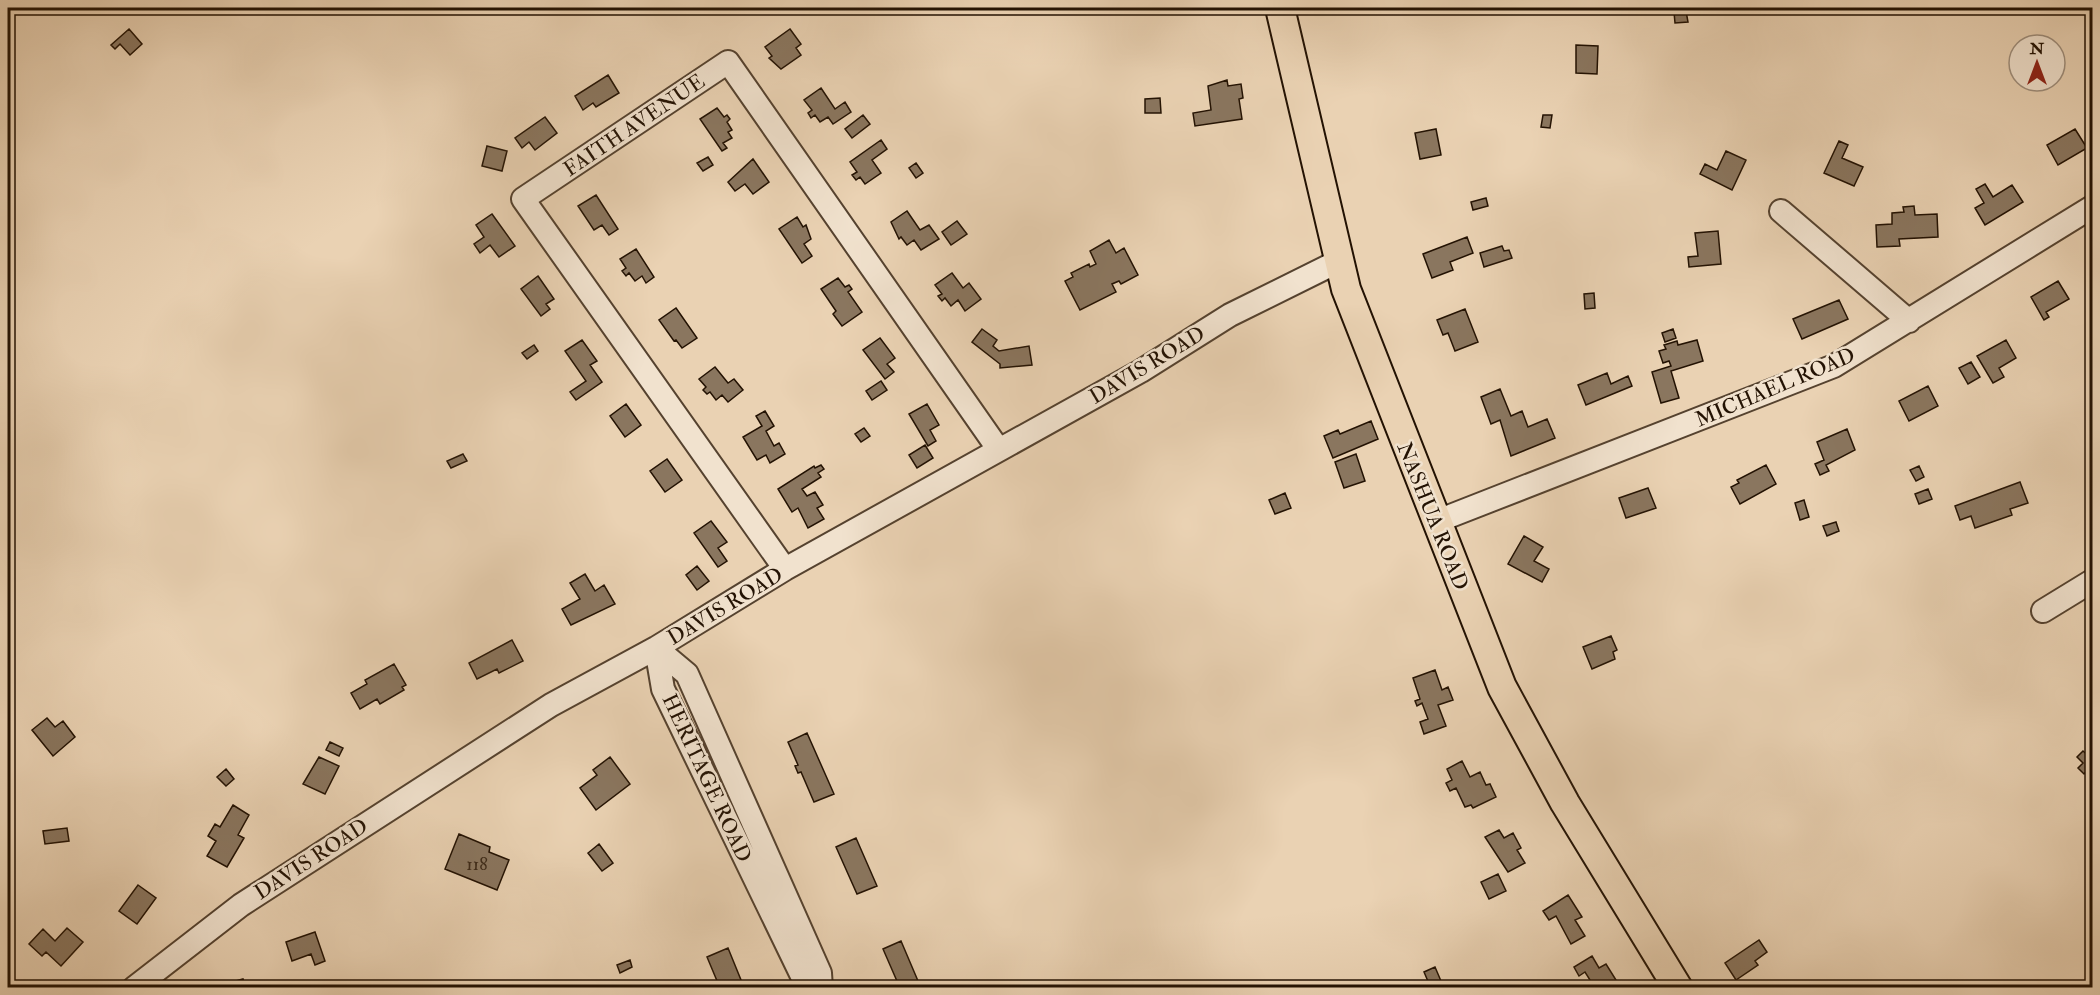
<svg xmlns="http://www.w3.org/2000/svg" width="2100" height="995" font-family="'IM FELL Double Pica',serif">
<rect width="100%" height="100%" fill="#ead2b3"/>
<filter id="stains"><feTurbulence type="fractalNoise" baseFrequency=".00333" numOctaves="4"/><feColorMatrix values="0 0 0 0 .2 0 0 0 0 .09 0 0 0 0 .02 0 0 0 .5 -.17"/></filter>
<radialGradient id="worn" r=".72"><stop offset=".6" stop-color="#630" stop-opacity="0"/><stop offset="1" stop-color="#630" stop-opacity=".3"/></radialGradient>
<path fill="#8a765f" stroke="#231203" stroke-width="1.5" d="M 1686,11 L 1688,22 L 1675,23 L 1674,12 Z
M 129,29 L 142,44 L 130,55 L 120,44 L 115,49 L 111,45 Z
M 790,29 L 801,44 L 796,48 L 801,55 L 781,69 L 769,58 L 772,56 L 765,47 Z
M 1576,45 L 1598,46 L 1597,74 L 1576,73 Z
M 608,75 L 619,93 L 596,107 L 593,103 L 583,110 L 575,96 Z
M 1227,80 L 1228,86 L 1241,84 L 1243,98 L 1239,99 L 1242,119 L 1195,126 L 1193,113 L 1211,110 L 1208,86 Z
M 821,88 L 835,109 L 845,102 L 851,112 L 833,124 L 828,117 L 820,122 L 815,115 L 811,118 L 808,113 L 812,110 L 804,100 Z
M 1160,98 L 1161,113 L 1145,113 L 1145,99 Z
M 717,108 L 724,117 L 727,115 L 730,119 L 727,122 L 732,130 L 728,132 L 732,138 L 723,143 L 727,148 L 722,151 L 700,119 Z
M 863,115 L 870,124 L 852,138 L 845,129 Z
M 1543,115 L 1552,115 L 1550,128 L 1541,127 Z
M 545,117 L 557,133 L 535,150 L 529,142 L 522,148 L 515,138 Z
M 1436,129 L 1441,155 L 1420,159 L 1415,133 Z
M 2075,129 L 2087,148 L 2058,165 L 2047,145 Z
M 881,140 L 887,149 L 872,160 L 881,173 L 865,184 L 860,177 L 856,180 L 852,175 L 857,172 L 850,162 Z
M 1839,141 L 1848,145 L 1842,158 L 1863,167 L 1854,186 L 1824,173 Z
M 487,146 L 507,151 L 502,171 L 482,166 Z
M 1726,151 L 1746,160 L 1732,190 L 1700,174 L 1705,164 L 1717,170 Z
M 708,157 L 713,165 L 703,171 L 697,163 Z
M 753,159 L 769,182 L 753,194 L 745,184 L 735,191 L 728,182 Z
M 916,163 L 923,173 L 916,178 L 909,168 Z
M 1985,184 L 1993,197 L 2012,185 L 2023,202 L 1985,225 L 1975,208 L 1984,203 L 1976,189 Z
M 596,195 L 618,229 L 609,235 L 602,225 L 594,230 L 578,206 Z
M 1486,198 L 1488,206 L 1473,210 L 1471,202 Z
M 1914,206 L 1915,215 L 1937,214 L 1938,237 L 1899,239 L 1900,246 L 1877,247 L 1876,225 L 1892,224 L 1892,213 L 1904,212 L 1903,207 Z
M 907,211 L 920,230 L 929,225 L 939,239 L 921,250 L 914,240 L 907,245 L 901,237 L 899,239 L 891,222 Z
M 492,214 L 515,246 L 499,257 L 490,245 L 480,253 L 474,244 L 484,237 L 476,225 Z
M 797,217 L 803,227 L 806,225 L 811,239 L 804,244 L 812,256 L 802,263 L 779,229 Z
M 957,221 L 967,234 L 951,245 L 942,232 Z
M 1718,231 L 1721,264 L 1689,267 L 1688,257 L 1698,256 L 1695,233 Z
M 1467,237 L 1473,253 L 1450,262 L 1453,270 L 1432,278 L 1423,254 Z
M 1109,240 L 1116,253 L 1124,248 L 1138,275 L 1121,284 L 1119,281 L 1112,284 L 1116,292 L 1080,310 L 1065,281 L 1073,277 L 1071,273 L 1089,264 L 1090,267 L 1096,264 L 1090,251 Z
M 1502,246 L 1504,251 L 1509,250 L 1512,258 L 1484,267 L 1480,253 Z
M 636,249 L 654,277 L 646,283 L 642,276 L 635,281 L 629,273 L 626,276 L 622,271 L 626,268 L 620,259 Z
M 952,273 L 963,288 L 969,283 L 981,299 L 965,311 L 958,300 L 951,306 L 945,298 L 942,301 L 938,296 L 942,294 L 935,285 Z
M 538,276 L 554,299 L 546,304 L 550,309 L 541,316 L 521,289 Z
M 838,278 L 845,287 L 849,285 L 852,289 L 848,292 L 862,312 L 842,326 L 833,314 L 836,311 L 821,289 Z
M 2058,281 L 2069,299 L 2046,312 L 2049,317 L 2044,320 L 2031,297 Z
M 1594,293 L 1595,308 L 1585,309 L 1584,294 Z
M 1839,300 L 1848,319 L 1802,339 L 1793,319 Z
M 676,308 L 697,338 L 682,348 L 676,340 L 674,341 L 659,320 Z
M 1465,309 L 1478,342 L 1455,351 L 1448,333 L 1443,335 L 1437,320 Z
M 982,329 L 997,340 L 993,346 L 999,351 L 1029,346 L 1032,365 L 1000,368 L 1000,364 L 972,342 Z
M 1673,329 L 1676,338 L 1665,342 L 1662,333 Z
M 880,338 L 895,358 L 887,364 L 894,372 L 885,379 L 863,350 Z
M 582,340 L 597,361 L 590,365 L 602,382 L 576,400 L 570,392 L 586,381 L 565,351 Z
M 1697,340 L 1703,361 L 1671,371 L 1679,398 L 1661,403 L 1652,372 L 1671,366 L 1669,361 L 1663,363 L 1659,351 L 1666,349 L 1664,345 L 1677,341 L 1678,345 Z
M 2006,340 L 2016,358 L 1999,368 L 2004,377 L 1993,383 L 1977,356 Z
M 534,345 L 538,351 L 527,359 L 522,353 Z
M 1971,362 L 1980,377 L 1968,384 L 1959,368 Z
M 715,367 L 728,383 L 734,379 L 743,390 L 728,402 L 722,395 L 716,400 L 710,392 L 707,394 L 703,390 L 706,387 L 699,379 Z
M 1607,373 L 1611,384 L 1628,376 L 1632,386 L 1586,405 L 1578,385 Z
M 881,381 L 887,390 L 872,400 L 866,391 Z
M 1928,386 L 1938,406 L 1909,421 L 1899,401 Z
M 1500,389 L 1511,416 L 1522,411 L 1528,427 L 1547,419 L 1555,438 L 1511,456 L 1500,420 L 1491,424 L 1481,397 Z
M 626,404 L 641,425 L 625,437 L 610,416 Z
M 927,404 L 939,425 L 930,430 L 936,441 L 928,446 L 909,414 Z
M 765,411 L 774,426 L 766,431 L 774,446 L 779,443 L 785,454 L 770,463 L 766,455 L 757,460 L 743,437 L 762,426 L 756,416 Z
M 1371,421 L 1378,439 L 1333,458 L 1324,436 L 1338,430 L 1340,434 Z
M 864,428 L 870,436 L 861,442 L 855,434 Z
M 1847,429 L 1855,450 L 1826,465 L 1829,471 L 1820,475 L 1815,464 L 1824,460 L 1817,442 Z
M 925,445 L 933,458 L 917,468 L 909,455 Z
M 463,454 L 467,461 L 451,468 L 447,461 Z
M 1356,454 L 1365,481 L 1344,488 L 1335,462 Z
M 667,459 L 682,480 L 665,492 L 650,471 Z
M 821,465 L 824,469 L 818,473 L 821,477 L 802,489 L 807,496 L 815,492 L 823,505 L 817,508 L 824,519 L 808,528 L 798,508 L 792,512 L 778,489 L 814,466 L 815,468 Z
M 1766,465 L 1776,484 L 1740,504 L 1731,487 L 1739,483 L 1737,480 Z
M 1919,466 L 1924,477 L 1916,481 L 1910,470 Z
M 2020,482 L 2028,503 L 2010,509 L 2012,515 L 1975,528 L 1971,516 L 1960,520 L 1955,506 Z
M 1648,488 L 1656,508 L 1626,518 L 1619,498 Z
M 1928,489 L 1932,499 L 1919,504 L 1915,494 Z
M 1285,493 L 1291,508 L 1275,514 L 1269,500 Z
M 1804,500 L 1809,517 L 1800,520 L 1795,503 Z
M 711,521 L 727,542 L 718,548 L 727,561 L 718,567 L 694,533 Z
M 1836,522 L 1839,531 L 1827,536 L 1823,526 Z
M 1524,536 L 1543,547 L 1534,561 L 1549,569 L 1542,582 L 1508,564 Z
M 697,566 L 709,581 L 697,590 L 686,575 Z
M 585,574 L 595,591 L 604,585 L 615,604 L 571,625 L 562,609 L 580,599 L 570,583 Z
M 1611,636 L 1617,650 L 1613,652 L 1615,659 L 1592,669 L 1583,647 Z
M 512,640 L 523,661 L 499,673 L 497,669 L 477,679 L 469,663 Z
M 394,664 L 406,685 L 402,687 L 404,690 L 380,704 L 377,699 L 360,709 L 351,693 L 367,684 L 365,680 Z
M 1435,670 L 1442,690 L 1448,687 L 1453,700 L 1438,705 L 1446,726 L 1424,734 L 1420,722 L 1428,719 L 1422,703 L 1417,706 L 1415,701 L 1420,699 L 1413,678 Z
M 47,718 L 55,727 L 63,721 L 75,737 L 53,756 L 32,730 Z
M 807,733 L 834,794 L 814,802 L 801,772 L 798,773 L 795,766 L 798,765 L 788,742 Z
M 330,742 L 343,748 L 339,756 L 326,750 Z
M 2083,751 L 2092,759 L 2092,765 L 2084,774 L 2078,768 L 2083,763 L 2077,757 Z
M 319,757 L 339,766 L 325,794 L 303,784 Z
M 610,757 L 630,784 L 596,810 L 580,788 L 597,775 L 593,770 Z
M 1462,761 L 1470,777 L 1480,772 L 1486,785 L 1490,784 L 1496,797 L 1473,808 L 1471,805 L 1465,807 L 1456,788 L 1450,791 L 1446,783 L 1452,780 L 1447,769 Z
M 226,769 L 234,779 L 226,786 L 217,777 Z
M 233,805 L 249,815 L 238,835 L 244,838 L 227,867 L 207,856 L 216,841 L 208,836 L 215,824 L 220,827 Z
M 67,828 L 69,841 L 45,844 L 43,831 Z
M 1499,830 L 1504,838 L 1513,833 L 1521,848 L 1517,850 L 1525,863 L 1508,872 L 1485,837 Z
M 459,834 L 490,847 L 489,852 L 509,860 L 497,890 L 445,869 Z
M 856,838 L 877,886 L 857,894 L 836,847 Z
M 599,844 L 613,863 L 602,871 L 588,853 Z
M 1498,874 L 1506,891 L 1489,899 L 1481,882 Z
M 138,885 L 156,898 L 137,924 L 119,911 Z
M 1568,895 L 1582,917 L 1575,920 L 1585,936 L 1571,944 L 1556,916 L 1549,920 L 1543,911 Z
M 67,928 L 83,942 L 61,966 L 46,952 L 42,956 L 29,944 L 43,929 L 55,941 Z
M 315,932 L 325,961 L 315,965 L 311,954 L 292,961 L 286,942 Z
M 1759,940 L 1767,952 L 1755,961 L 1758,965 L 1736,980 L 1725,963 Z
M 901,941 L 921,988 L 900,988 L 883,949 Z
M 728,948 L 741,980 L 739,981 L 741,988 L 720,988 L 707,957 Z
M 1592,956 L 1599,968 L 1606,964 L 1621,988 L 1595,988 L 1585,972 L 1579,976 L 1574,967 Z
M 630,960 L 632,967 L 620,973 L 617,965 Z
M 1435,967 L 1441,981 L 1430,986 L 1424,972 Z
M 243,979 L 246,988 L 226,988 L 225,984 Z"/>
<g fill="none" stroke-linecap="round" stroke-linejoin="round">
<g stroke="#55422f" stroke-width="26">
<path id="minor" d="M 1781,211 L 1909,321
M 1435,522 L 1834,366 L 2092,207
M 785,569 L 523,199 L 728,62 L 999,450
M 2043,611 L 2092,581
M 656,648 L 687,674 L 820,973 L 821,988
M 656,648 L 663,689 L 803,978 L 811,988
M 134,988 L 241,905 L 551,705 L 656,648 L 785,569 L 1141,371 L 1230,315 L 1339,261"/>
</g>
<g stroke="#231203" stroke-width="32">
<path id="major" d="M 1280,8 L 1346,289 L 1502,687 L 1565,803 L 1678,988"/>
</g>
<use href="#minor" stroke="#f1e2ce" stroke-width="22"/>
<use href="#major" stroke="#ead2b3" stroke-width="28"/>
</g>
<g text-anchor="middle" stroke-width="5" stroke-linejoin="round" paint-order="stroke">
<g font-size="18" fill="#3d2b1a">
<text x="477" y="870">118</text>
</g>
<g font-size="21" fill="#231203" stroke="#f1e2ce">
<text transform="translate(634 125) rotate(-34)" y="7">FAITH AVENUE</text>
<text transform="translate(1147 365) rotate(-31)" y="7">DAVIS ROAD</text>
<text transform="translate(1775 387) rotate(-23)" y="7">MICHAEL ROAD</text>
<text transform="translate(1433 516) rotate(68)" y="7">NASHUA ROAD</text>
<text transform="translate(725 606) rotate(-31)" y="7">DAVIS ROAD</text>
<text transform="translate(707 778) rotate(65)" y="7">HERITAGE ROAD</text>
<text transform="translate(311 859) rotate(-33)" y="7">DAVIS ROAD</text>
</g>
</g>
<rect width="2100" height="995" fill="none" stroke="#ead2b3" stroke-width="30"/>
<rect x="9" y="9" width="2082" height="977" fill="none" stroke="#231203" stroke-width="3"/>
<rect x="15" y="15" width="2070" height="965" fill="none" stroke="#231203" stroke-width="1.5"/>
<g transform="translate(2037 63)"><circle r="28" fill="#f1e2ce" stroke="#9f8f7d" stroke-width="1.5"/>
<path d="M0-4.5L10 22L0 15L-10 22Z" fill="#8f2418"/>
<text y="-9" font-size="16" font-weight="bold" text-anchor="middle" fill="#231203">N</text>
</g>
<rect width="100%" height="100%" filter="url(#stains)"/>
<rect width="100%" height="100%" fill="url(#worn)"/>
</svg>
